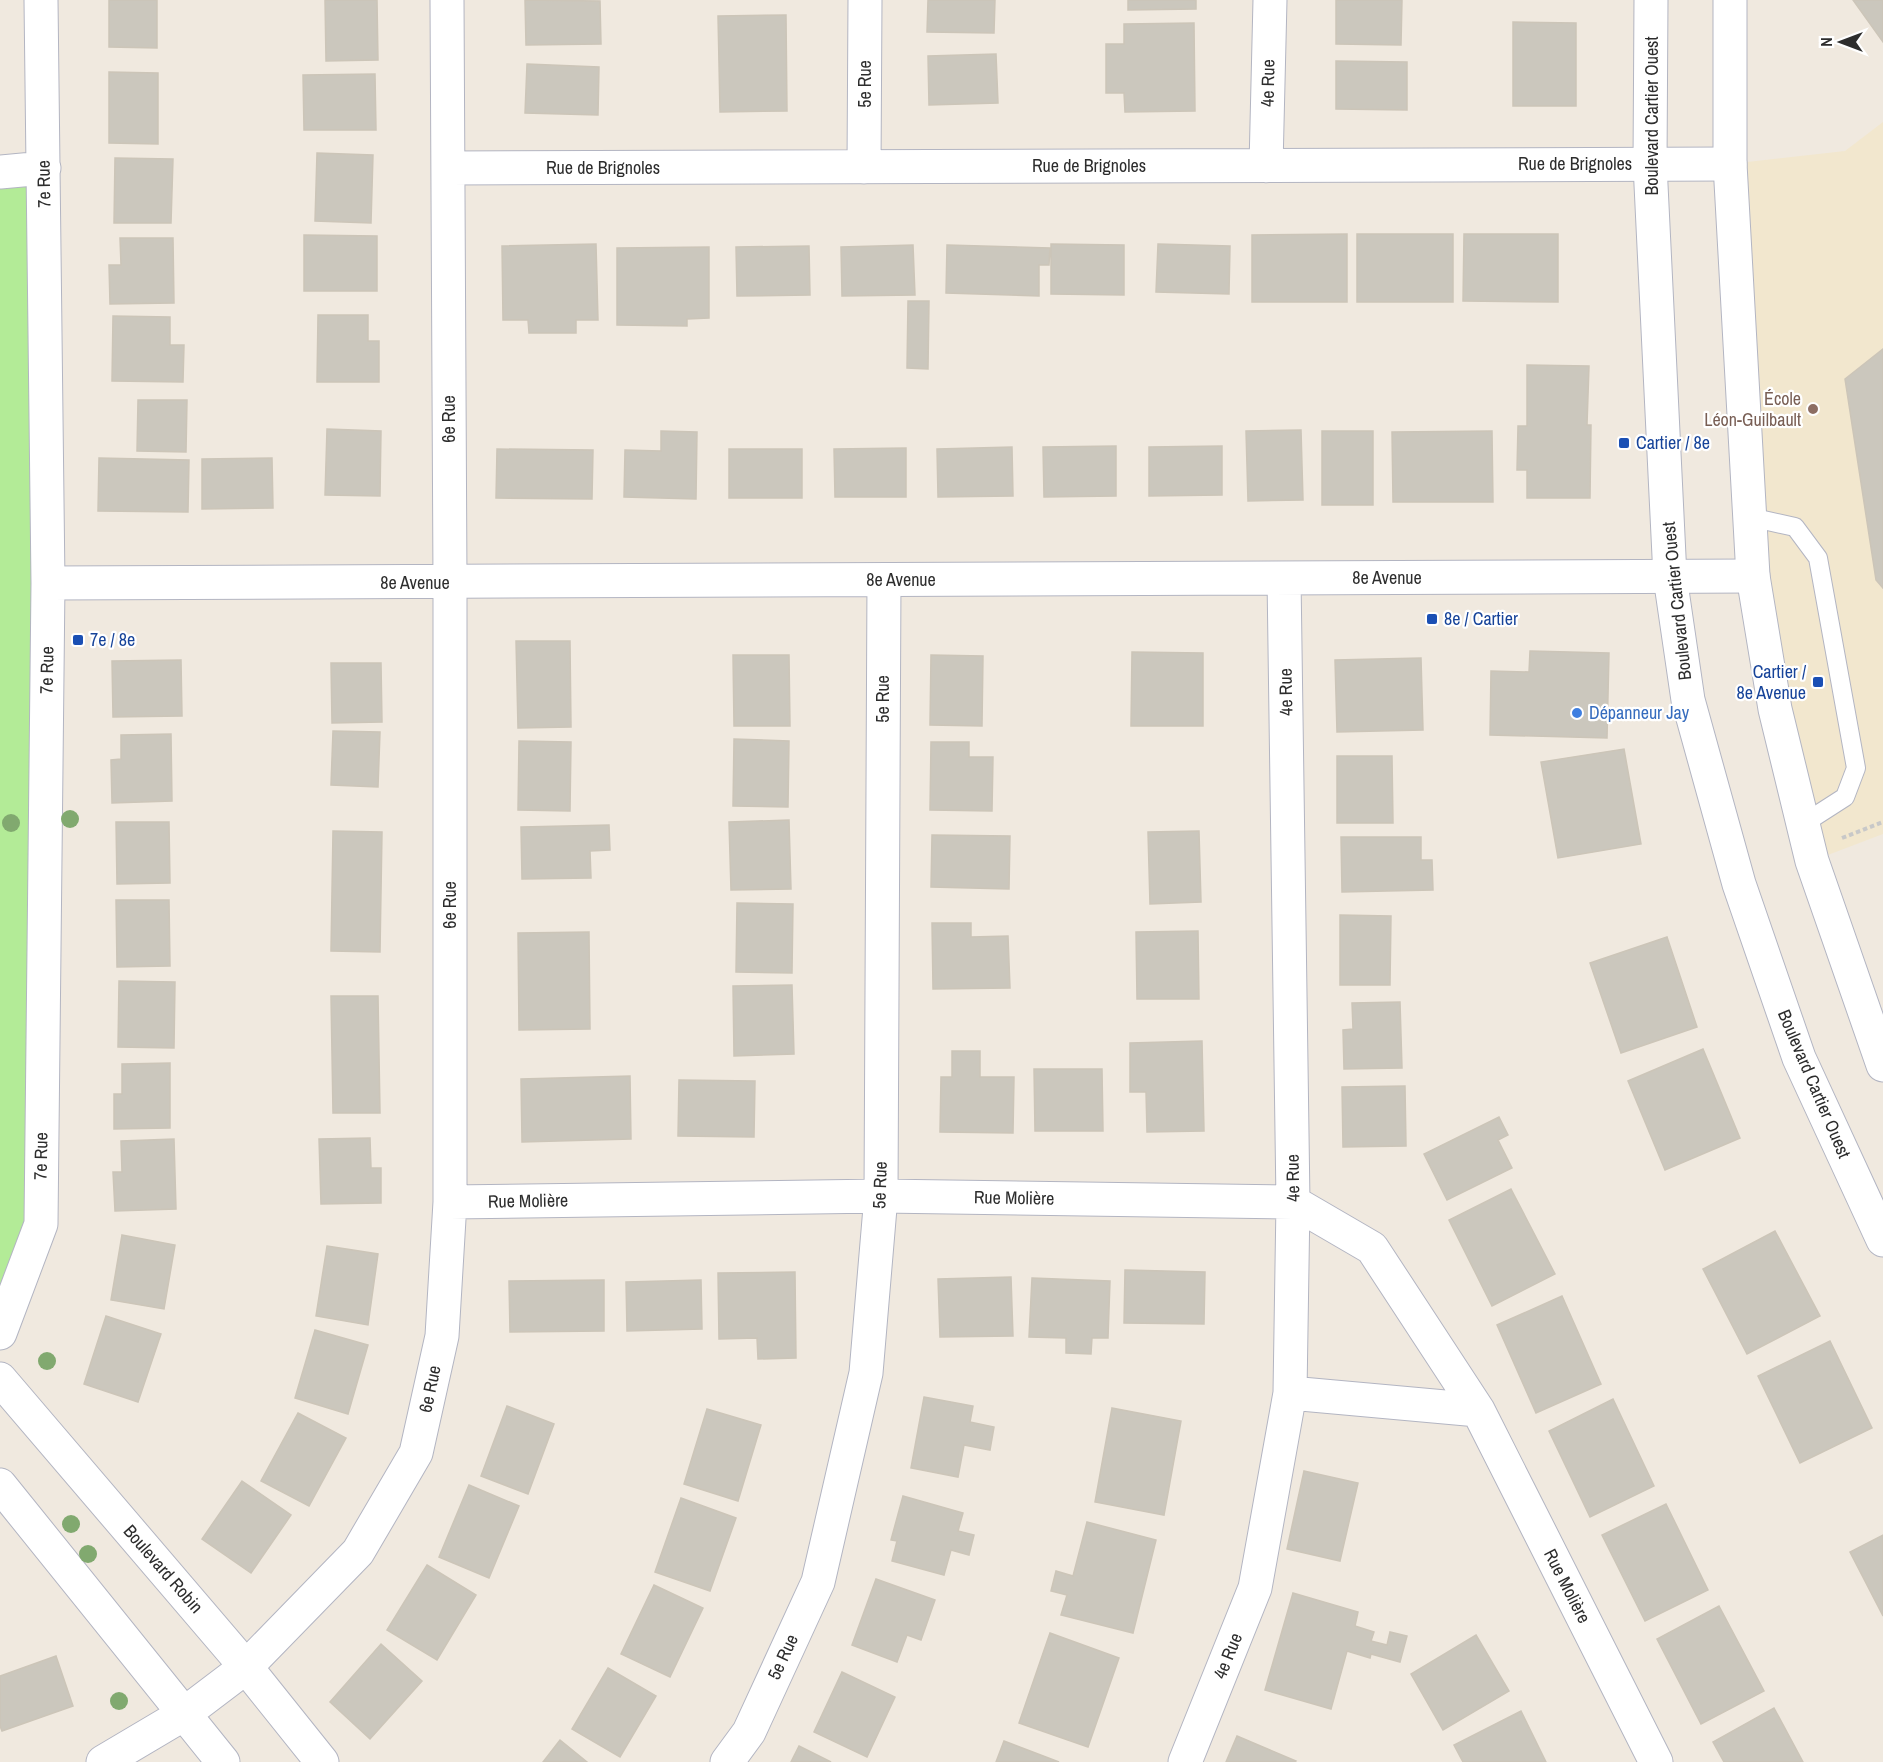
<svg xmlns="http://www.w3.org/2000/svg" width="1883" height="1762" font-family="'Archivo Narrow',sans-serif">
<rect width="100%" height="100%" fill="#f0e9df"/>
<path fill="#f2e7ce" d="M 1883,122 L 1883,834 L 1812,861 L 1775,709 L 1730,164 L 1845,151 Z"/>
<path fill="#b3eb97" d="M 44,168 L 41,1224 L 0,1333 L 0,172 Z"/>
<path fill="#cbc7bd" stroke="#ccc5b8" stroke-width="1.5" d="M 109,0 L 157,0 L 157,48 L 109,47 Z
M 325,0 L 377,0 L 378,60 L 326,61 Z
M 525,0 L 600,1 L 601,44 L 526,45 Z
M 928,0 L 995,0 L 994,33 L 927,32 Z
M 1128,0 L 1196,0 L 1196,9 L 1128,10 Z
M 1336,0 L 1402,0 L 1401,45 L 1336,44 Z
M 1853,0 L 1883,0 L 1883,42 Z
M 786,15 L 787,111 L 720,112 L 718,16 Z
M 1513,22 L 1576,23 L 1576,106 L 1513,106 Z
M 1194,23 L 1195,111 L 1125,112 L 1124,93 L 1106,93 L 1106,44 L 1124,44 L 1124,24 Z
M 996,54 L 998,103 L 929,105 L 928,56 Z
M 1336,61 L 1407,62 L 1407,110 L 1336,109 Z
M 527,64 L 599,67 L 598,115 L 525,113 Z
M 109,72 L 158,73 L 158,144 L 109,143 Z
M 375,74 L 376,130 L 304,130 L 303,75 Z
M 317,153 L 373,155 L 371,223 L 315,221 Z
M 115,158 L 173,159 L 171,223 L 114,223 Z
M 1347,234 L 1347,302 L 1252,302 L 1252,235 Z
M 1357,234 L 1453,234 L 1453,302 L 1357,302 Z
M 1464,234 L 1558,234 L 1558,302 L 1463,301 Z
M 304,235 L 377,236 L 377,291 L 304,291 Z
M 120,238 L 173,238 L 174,303 L 110,304 L 109,265 L 121,265 Z
M 596,244 L 598,320 L 576,320 L 576,333 L 529,333 L 528,320 L 503,320 L 502,246 Z
M 1051,244 L 1124,245 L 1124,295 L 1051,294 Z
M 1158,244 L 1230,246 L 1229,294 L 1156,292 Z
M 913,245 L 915,295 L 842,296 L 841,247 Z
M 947,245 L 1050,248 L 1049,265 L 1039,265 L 1039,296 L 946,293 Z
M 809,246 L 810,295 L 737,296 L 736,247 Z
M 709,247 L 709,318 L 687,319 L 687,326 L 617,325 L 617,248 Z
M 908,301 L 929,301 L 928,369 L 907,368 Z
M 318,315 L 368,315 L 368,341 L 379,341 L 379,382 L 317,382 Z
M 113,316 L 170,317 L 170,345 L 184,345 L 183,382 L 112,381 Z
M 1883,349 L 1883,588 L 1876,580 L 1845,379 Z
M 1527,365 L 1589,366 L 1587,425 L 1591,425 L 1590,498 L 1527,498 L 1527,470 L 1517,470 L 1518,426 L 1527,426 Z
M 138,400 L 187,400 L 186,452 L 137,451 Z
M 327,429 L 381,431 L 380,496 L 325,495 Z
M 1301,430 L 1303,500 L 1248,501 L 1246,431 Z
M 661,431 L 697,432 L 696,499 L 624,497 L 625,450 L 661,451 Z
M 1322,431 L 1373,431 L 1373,505 L 1322,505 Z
M 1492,431 L 1493,502 L 1393,502 L 1392,432 Z
M 1116,446 L 1116,496 L 1044,497 L 1043,447 Z
M 1222,446 L 1222,495 L 1149,496 L 1149,447 Z
M 1012,447 L 1013,496 L 938,497 L 937,449 Z
M 906,448 L 906,497 L 835,497 L 834,449 Z
M 497,449 L 593,450 L 592,499 L 496,498 Z
M 729,449 L 802,449 L 802,498 L 729,498 Z
M 99,458 L 189,460 L 188,512 L 98,511 Z
M 272,458 L 273,508 L 202,509 L 202,459 Z
M 516,641 L 570,641 L 571,727 L 518,728 Z
M 1530,651 L 1609,653 L 1607,738 L 1490,735 L 1491,671 L 1529,672 Z
M 1132,652 L 1203,653 L 1203,726 L 1131,726 Z
M 733,655 L 789,655 L 790,726 L 734,726 Z
M 931,655 L 983,656 L 982,726 L 930,725 Z
M 1421,658 L 1423,730 L 1337,732 L 1335,660 Z
M 181,660 L 182,716 L 113,717 L 112,661 Z
M 331,663 L 381,663 L 382,722 L 332,723 Z
M 333,731 L 380,732 L 378,787 L 331,785 Z
M 171,734 L 172,801 L 112,803 L 111,760 L 121,759 L 121,735 Z
M 734,739 L 789,741 L 788,807 L 733,806 Z
M 519,741 L 571,742 L 570,811 L 518,810 Z
M 931,742 L 969,742 L 969,757 L 993,757 L 992,811 L 930,810 Z
M 1624,749 L 1641,844 L 1558,858 L 1541,762 Z
M 1337,756 L 1392,756 L 1393,823 L 1337,823 Z
M 789,820 L 791,889 L 731,890 L 729,822 Z
M 116,822 L 169,822 L 170,883 L 117,884 Z
M 609,825 L 610,850 L 590,851 L 591,878 L 522,879 L 521,827 Z
M 333,831 L 382,832 L 380,952 L 331,951 Z
M 1199,831 L 1201,902 L 1150,904 L 1148,832 Z
M 932,835 L 1010,836 L 1009,889 L 931,887 Z
M 1341,837 L 1421,837 L 1421,860 L 1432,860 L 1433,890 L 1342,892 Z
M 116,900 L 169,900 L 170,966 L 117,967 Z
M 737,903 L 793,904 L 792,973 L 736,972 Z
M 1340,915 L 1391,916 L 1390,985 L 1340,985 Z
M 932,923 L 971,923 L 971,937 L 1008,936 L 1010,988 L 933,989 Z
M 1198,931 L 1199,999 L 1137,999 L 1136,932 Z
M 589,932 L 590,1029 L 519,1030 L 518,933 Z
M 1667,937 L 1697,1027 L 1621,1053 L 1590,963 Z
M 119,981 L 175,982 L 174,1048 L 118,1047 Z
M 792,985 L 794,1054 L 734,1056 L 733,986 Z
M 331,996 L 378,996 L 380,1113 L 333,1113 Z
M 1400,1002 L 1402,1068 L 1344,1069 L 1343,1030 L 1353,1029 L 1352,1003 Z
M 1202,1041 L 1204,1131 L 1147,1132 L 1146,1092 L 1130,1092 L 1130,1043 Z
M 1703,1049 L 1740,1138 L 1665,1170 L 1628,1081 Z
M 952,1051 L 980,1051 L 980,1077 L 1014,1077 L 1013,1133 L 940,1132 L 941,1077 L 952,1077 Z
M 170,1063 L 170,1128 L 114,1129 L 114,1094 L 122,1094 L 122,1064 Z
M 1034,1069 L 1102,1069 L 1103,1131 L 1035,1131 Z
M 630,1076 L 631,1139 L 522,1142 L 521,1079 Z
M 679,1080 L 755,1081 L 754,1137 L 678,1136 Z
M 1405,1086 L 1406,1146 L 1343,1147 L 1342,1087 Z
M 1499,1117 L 1508,1135 L 1498,1140 L 1512,1168 L 1447,1200 L 1424,1154 Z
M 370,1138 L 371,1168 L 381,1168 L 381,1203 L 321,1204 L 319,1139 Z
M 174,1139 L 176,1209 L 115,1211 L 113,1172 L 122,1172 L 121,1141 Z
M 1511,1189 L 1555,1274 L 1492,1306 L 1449,1220 Z
M 1775,1231 L 1820,1316 L 1747,1354 L 1703,1269 Z
M 122,1235 L 175,1245 L 164,1309 L 111,1300 Z
M 327,1246 L 378,1254 L 368,1325 L 316,1316 Z
M 1125,1270 L 1205,1272 L 1204,1324 L 1124,1323 Z
M 795,1272 L 796,1358 L 758,1359 L 757,1338 L 719,1339 L 718,1273 Z
M 1011,1277 L 1013,1336 L 940,1337 L 938,1279 Z
M 1032,1278 L 1110,1281 L 1108,1338 L 1092,1338 L 1091,1354 L 1066,1353 L 1066,1338 L 1029,1337 Z
M 604,1280 L 604,1331 L 510,1332 L 509,1281 Z
M 701,1280 L 702,1329 L 627,1331 L 626,1282 Z
M 1562,1296 L 1601,1384 L 1536,1413 L 1497,1325 Z
M 106,1316 L 161,1334 L 138,1402 L 84,1384 Z
M 315,1330 L 368,1345 L 348,1414 L 295,1398 Z
M 1830,1341 L 1872,1428 L 1800,1463 L 1758,1376 Z
M 924,1397 L 973,1406 L 970,1422 L 994,1427 L 990,1450 L 964,1445 L 958,1477 L 911,1468 Z
M 1613,1399 L 1654,1486 L 1590,1517 L 1549,1431 Z
M 507,1406 L 554,1424 L 528,1494 L 481,1476 Z
M 1112,1408 L 1181,1421 L 1164,1515 L 1095,1502 Z
M 707,1409 L 761,1425 L 738,1501 L 684,1484 Z
M 298,1413 L 346,1438 L 309,1506 L 261,1481 Z
M 1304,1471 L 1358,1483 L 1340,1561 L 1287,1549 Z
M 242,1481 L 291,1515 L 251,1573 L 202,1539 Z
M 469,1485 L 519,1506 L 489,1578 L 439,1557 Z
M 903,1496 L 963,1513 L 958,1531 L 974,1535 L 969,1555 L 951,1550 L 944,1575 L 892,1561 L 897,1541 L 891,1540 Z
M 681,1498 L 736,1518 L 710,1591 L 655,1572 Z
M 1666,1504 L 1708,1590 L 1645,1621 L 1602,1535 Z
M 1087,1522 L 1156,1540 L 1133,1633 L 1061,1615 L 1067,1595 L 1051,1591 L 1056,1571 L 1073,1576 Z
M 1883,1535 L 1883,1616 L 1850,1552 Z
M 427,1565 L 476,1595 L 437,1660 L 387,1630 Z
M 876,1579 L 935,1600 L 921,1640 L 907,1635 L 897,1662 L 852,1645 Z
M 654,1585 L 703,1608 L 670,1677 L 621,1654 Z
M 1293,1593 L 1358,1612 L 1355,1626 L 1374,1632 L 1371,1641 L 1387,1645 L 1390,1632 L 1407,1636 L 1400,1662 L 1371,1654 L 1370,1658 L 1347,1651 L 1331,1709 L 1265,1690 Z
M 1719,1606 L 1764,1691 L 1701,1724 L 1657,1639 Z
M 1050,1633 L 1119,1658 L 1088,1747 L 1019,1723 Z
M 1476,1635 L 1509,1691 L 1443,1730 L 1411,1674 Z
M 381,1644 L 422,1681 L 370,1739 L 330,1702 Z
M 56,1656 L 73,1706 L 2,1731 L 0,1726 L 0,1676 Z
M 608,1668 L 656,1696 L 620,1757 L 572,1729 Z
M 842,1672 L 895,1697 L 867,1757 L 814,1732 Z
M 1774,1708 L 1803,1762 L 1724,1762 L 1713,1742 Z
M 1521,1711 L 1546,1762 L 1463,1762 L 1454,1745 Z
M 1237,1736 L 1296,1761 L 1295,1762 L 1226,1762 Z
M 560,1740 L 587,1762 L 543,1762 Z
M 1004,1741 L 1059,1762 L 996,1762 Z
M 799,1746 L 831,1762 L 791,1762 Z"/>
<g fill="none" stroke-linecap="round" stroke-linejoin="round">
<g stroke="#b3b5c2" stroke-width="20">
<path id="service" d="M 1750,517 L 1795,527 L 1818,558 L 1856,768 L 1845,797 L 1803,824"/>
</g>
<g stroke="#b3b5c2" stroke-width="35">
<path id="minor" d="M 1266,166 L 1270,0
M 864,167 L 865,0
M 448,168 L 1730,164
M 0,172 L 44,168
M 48,583 L 1753,576
M 450,1202 L 881,1196 L 1293,1202 L 1372,1248 L 1478,1410 L 1656,1762
M 0,1333 L 41,1224 L 48,583 L 41,0
M 0,1379 L 246,1667 L 322,1762
M 1290,1393 L 1478,1410
M 0,1485 L 223,1762
M 103,1762 L 184,1714 L 246,1667 L 358,1552 L 416,1453 L 442,1336 L 450,1202 L 450,582 L 447,0
M 727,1762 L 749,1732 L 818,1582 L 866,1373 L 881,1196 L 884,580
M 1185,1762 L 1255,1588 L 1290,1393 L 1293,1202 L 1284,578"/>
</g>
<g stroke="#b3b5c2" stroke-width="35">
<path id="tertiary" d="M 1651,0 L 1650,164 L 1670,577 L 1688,700 L 1739,884 L 1799,1058 L 1883,1240
M 1730,0 L 1730,164 L 1753,576 L 1775,709 L 1812,861 L 1883,1065"/>
</g>
<path stroke="#c8c8c8" stroke-width="4" stroke-dasharray="4.5 3" stroke-linecap="butt" d="M 1842,838 L 1883,822"/>
<use href="#service" stroke="#fff" stroke-width="18"/>
<use href="#minor" stroke="#fff" stroke-width="33"/>
<use href="#tertiary" stroke="#fff" stroke-width="33"/>
</g>
<g fill="#81a96f">
<circle cx="70" cy="819" r="9"/>
<circle cx="11" cy="823" r="9"/>
<circle cx="47" cy="1361" r="9"/>
<circle cx="71" cy="1524" r="9"/>
<circle cx="88" cy="1554" r="9"/>
<circle cx="119" cy="1701" r="9"/>
</g>
<circle fill="#8d6e63" stroke="#fff" stroke-width="2" cx="1813" cy="409" r="6"/>
<g fill="#1a4fb4" stroke="#fff" stroke-width="2">
<rect x="1618" y="437" width="12" height="12" rx="3"/>
<rect x="1426" y="613" width="12" height="12" rx="3"/>
<rect x="72" y="634" width="12" height="12" rx="3"/>
<rect x="1812" y="676" width="12" height="12" rx="3"/>
</g>
<circle fill="#3f7fe0" stroke="#fff" stroke-width="2" cx="1577" cy="713" r="6"/>
<g text-anchor="middle" stroke-width="4.5" stroke-linejoin="round" paint-order="stroke">
<g font-size="18" fill="#2d2d2d" stroke="#fff">
<text transform="translate(1268 83) rotate(-89)" y="6">4e Rue</text>
<text transform="translate(865 84) rotate(-90)" y="6">5e Rue</text>
<text transform="translate(1652 116) rotate(-90)" y="6">Boulevard Cartier Ouest</text>
<text x="1575" y="170">Rue de Brignoles</text>
<text x="1089" y="172">Rue de Brignoles</text>
<text x="603" y="174">Rue de Brignoles</text>
<text transform="translate(44 184) rotate(-91)" y="6">7e Rue</text>
<text transform="translate(449 419) rotate(-90)" y="6">6e Rue</text>
<text x="1387" y="584">8e Avenue</text>
<text x="901" y="586">8e Avenue</text>
<text x="415" y="589">8e Avenue</text>
<text transform="translate(1677 601) rotate(-96)" y="6">Boulevard Cartier Ouest</text>
<text transform="translate(47 670) rotate(-89)" y="6">7e Rue</text>
<text transform="translate(1286 692) rotate(-91)" y="6">4e Rue</text>
<text transform="translate(883 699) rotate(-90)" y="6">5e Rue</text>
<text transform="translate(450 905) rotate(-90)" y="6">6e Rue</text>
<text transform="translate(1814 1084) rotate(67)" y="6">Boulevard Cartier Ouest</text>
<text transform="translate(41 1156) rotate(-89)" y="6">7e Rue</text>
<text transform="translate(1293 1178) rotate(-91)" y="6">4e Rue</text>
<text transform="translate(880 1185) rotate(-88)" y="6">5e Rue</text>
<text transform="translate(1014 1198) rotate(1)" y="6">Rue Molière</text>
<text transform="translate(528 1201) rotate(-1)" y="6">Rue Molière</text>
<text transform="translate(430 1389) rotate(-78)" y="6">6e Rue</text>
<text transform="translate(163 1569) rotate(49)" y="6">Boulevard Robin</text>
<text transform="translate(1567 1586) rotate(63)" y="6">Rue Molière</text>
<text transform="translate(1228 1656) rotate(-68)" y="6">4e Rue</text>
<text transform="translate(783 1657) rotate(-65)" y="6">5e Rue</text>
</g>
<g font-size="18" fill="#785e54" stroke="#fff" text-anchor="end">
<text x="1801" y="405">École<tspan x="1801" dy="21">Léon-Guilbault</tspan></text>
</g>
<g font-size="18" fill="#164399" stroke="#fff" text-anchor="start">
<text x="1636" y="449">Cartier / 8e</text>
<text x="1444" y="625">8e / Cartier</text>
<text x="90" y="646">7e / 8e</text>
<text x="1806" y="678" text-anchor="end">Cartier /<tspan x="1806" dy="21">8e Avenue</tspan></text>
</g>
<g font-size="18" fill="#366cbe" stroke="#fff" text-anchor="start">
<text x="1589" y="719">Dépanneur Jay</text>
</g>
</g>
<g transform="translate(1841 42) rotate(270)" stroke="#ffffff" stroke-width="4.5" paint-order="stroke">
<path d="M0-4.5L10 22L0 15L-10 22Z" fill="#2d2d2d"/>
<text y="-9" font-size="16" font-weight="bold" text-anchor="middle" fill="#2d2d2d">N</text>
</g>
</svg>
